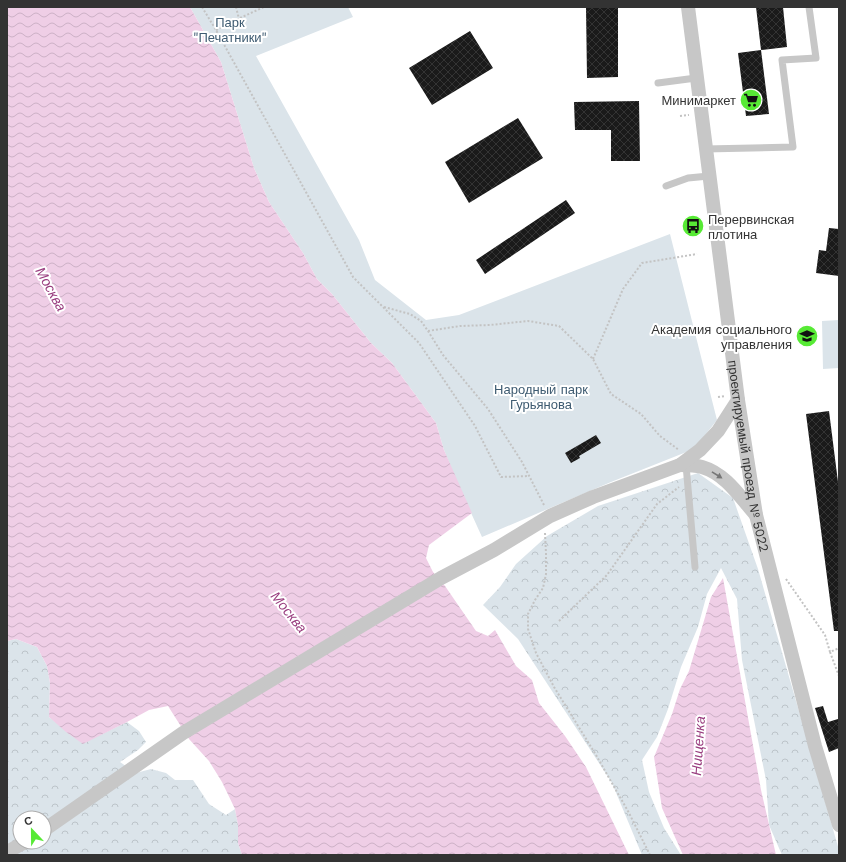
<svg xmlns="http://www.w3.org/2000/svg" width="846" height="862" font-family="'Work Sans',sans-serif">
<defs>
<pattern id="forest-crowns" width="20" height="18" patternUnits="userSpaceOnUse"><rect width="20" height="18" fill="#dbe4ea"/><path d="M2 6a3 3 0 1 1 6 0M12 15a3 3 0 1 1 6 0" fill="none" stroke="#bcc4c9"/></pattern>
<pattern id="water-waves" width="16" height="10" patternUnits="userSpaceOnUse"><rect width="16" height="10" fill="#efcee6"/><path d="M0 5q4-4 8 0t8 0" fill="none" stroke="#cdb1c6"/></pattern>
<pattern id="building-cross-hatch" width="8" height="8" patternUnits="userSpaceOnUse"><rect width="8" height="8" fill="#1a1a1a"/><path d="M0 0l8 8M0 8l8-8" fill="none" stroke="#333"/></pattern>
</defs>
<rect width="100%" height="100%" fill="#fff"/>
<path fill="url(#forest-crowns)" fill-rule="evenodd" d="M 698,473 L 733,498 L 758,569 L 839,850 L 839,855 L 782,855 L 769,825 L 766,780 L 742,660 L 737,599 L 721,568 L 707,594 L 698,627 L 681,667 L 668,709 L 657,737 L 642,760 L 649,792 L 664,828 L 681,855 L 642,855 L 612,783 L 518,639 L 483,605 L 500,587 L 516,564 L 547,536 L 598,506 Z
M 16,639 L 37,647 L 47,666 L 50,683 L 49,717 L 83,743 L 127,722 L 139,731 L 146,742 L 138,750 L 120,762 L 136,773 L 151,769 L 166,773 L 175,780 L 193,780 L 209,804 L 226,815 L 235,809 L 238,825 L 238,843 L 242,855 L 7,855 L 7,641 ZM 20,818 L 44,818 L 44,842 L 20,842 Z"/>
<path fill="#dbe4ea" d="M 190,7 L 348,7 L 353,17 L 256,56 L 359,240 L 375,280 L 426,320 L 459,315 L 670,234 L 717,420 L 694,449 L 611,482 L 482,537 L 457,482 L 444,450 L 436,423 L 392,363 L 371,343 L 332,294 L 317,279 L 303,253 L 269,202 L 254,168 L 221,62 Z
M 839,320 L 839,368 L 823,369 L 822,321 Z"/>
<path fill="url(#water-waves)" d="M 7,7 L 190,7 L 221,62 L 254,168 L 269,202 L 303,253 L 317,279 L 332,294 L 371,343 L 392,363 L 436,423 L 444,450 L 472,513 L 429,545 L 426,558 L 433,572 L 445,586 L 476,631 L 488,636 L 495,630 L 516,666 L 532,680 L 539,703 L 565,736 L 586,767 L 629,855 L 242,855 L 238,843 L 238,825 L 235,809 L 222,782 L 209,761 L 189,739 L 168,706 L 149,710 L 127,722 L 83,744 L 66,732 L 49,717 L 50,683 L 47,666 L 37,647 L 16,639 L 7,641 Z
M 723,578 L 761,790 L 776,855 L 683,855 L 662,808 L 654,757 L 672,714 L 680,689 L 689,671 L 711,597 Z"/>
<path fill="url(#building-cross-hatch)" d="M 586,7 L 618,7 L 618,77 L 587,78 Z
M 756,7 L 783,7 L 787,47 L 761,50 L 769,114 L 746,116 L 738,53 L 761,50 Z
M 470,31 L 493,68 L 432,105 L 409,68 Z
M 639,101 L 640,161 L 611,161 L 611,130 L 575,130 L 574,102 Z
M 518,118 L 543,158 L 469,203 L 445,162 Z
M 566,200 L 575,213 L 485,274 L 476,260 Z
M 829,228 L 839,229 L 839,276 L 816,273 L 819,250 L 826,251 Z
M 829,411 L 839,490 L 839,631 L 834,631 L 806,414 Z
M 596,435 L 601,443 L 579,456 L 580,458 L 571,463 L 565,453 Z
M 823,706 L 828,722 L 838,719 L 839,724 L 839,748 L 829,752 L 815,708 Z"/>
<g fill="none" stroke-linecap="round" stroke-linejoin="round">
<path stroke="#c3c3c3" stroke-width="2" stroke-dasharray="2 2" stroke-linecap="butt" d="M 202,7 L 216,30 L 353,277 L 419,343 L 475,426 L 501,477 L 529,476
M 240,18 L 264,7
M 216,30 L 239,19 L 236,7
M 680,116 L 689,115
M 384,307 L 410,314 L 421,321 L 428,331 L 443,355 L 488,409 L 522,462 L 544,505
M 428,331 L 460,326 L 490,325 L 528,321 L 559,326 L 593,359 L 611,394 L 641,414 L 660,436 L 679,450
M 593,359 L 623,289 L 642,263 L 697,254
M 718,397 L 725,396
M 545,533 L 546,554 L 546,574 L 543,588 L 535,600 L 528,614 L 528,629 L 536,653 L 554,687 L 596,755 L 629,813 L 650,855
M 786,579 L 825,635 L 830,652 L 839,648
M 559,621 L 607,575 L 657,504 L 679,487
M 830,652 L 839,676"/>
<path stroke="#c7c7c7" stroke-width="7" d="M 658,83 L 696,78
M 705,149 L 793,147 L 782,60 L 816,58 L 809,7
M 666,186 L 688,178 L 709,176
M 686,465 L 695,567"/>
<g stroke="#c7c7c7" stroke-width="14">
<path id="s1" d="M 688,7 L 738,400 L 756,515 L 815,746 L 839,825"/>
<path d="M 680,465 C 687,465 695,465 702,467 C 726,474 740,497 756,515"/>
<path d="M 44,830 L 183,733 L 441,578 L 494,550 L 550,516 L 593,497 L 680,465 L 700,450 L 718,431 L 738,400"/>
<path d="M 7,852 L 25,842"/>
</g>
</g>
<defs><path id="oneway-solid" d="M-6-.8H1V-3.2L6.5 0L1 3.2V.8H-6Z"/></defs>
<use fill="#767676" href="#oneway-solid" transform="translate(717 475) rotate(32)"/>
<defs>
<g id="supermarket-disc" transform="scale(1.15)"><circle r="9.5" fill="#57ea35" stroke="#fff"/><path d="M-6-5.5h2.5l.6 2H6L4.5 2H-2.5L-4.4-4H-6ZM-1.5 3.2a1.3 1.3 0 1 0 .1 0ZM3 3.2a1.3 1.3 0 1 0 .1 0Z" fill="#111"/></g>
<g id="bus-disc" transform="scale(1.15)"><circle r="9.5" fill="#57ea35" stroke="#fff"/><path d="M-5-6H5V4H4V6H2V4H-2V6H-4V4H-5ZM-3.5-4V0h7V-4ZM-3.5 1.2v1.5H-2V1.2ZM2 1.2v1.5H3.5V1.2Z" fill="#111"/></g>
<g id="university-disc" transform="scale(1.15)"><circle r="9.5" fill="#57ea35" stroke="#fff"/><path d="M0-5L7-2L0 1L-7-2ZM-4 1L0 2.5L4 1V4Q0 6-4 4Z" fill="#111"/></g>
</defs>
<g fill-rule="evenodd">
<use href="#supermarket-disc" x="751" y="100"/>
<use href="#bus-disc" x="693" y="226"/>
<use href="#university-disc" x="807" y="336"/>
</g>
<g text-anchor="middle" stroke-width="4" stroke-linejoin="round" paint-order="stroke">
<g font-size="13" fill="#3e5b71" stroke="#fff">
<text x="230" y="27">Парк<tspan x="230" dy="15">"Печатники"</tspan></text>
<text x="541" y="394">Народный парк<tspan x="541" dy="15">Гурьянова</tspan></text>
</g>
<g font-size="13" fill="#333" stroke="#fff" text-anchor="end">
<text x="736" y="105">Минимаркет</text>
<text x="708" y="224" text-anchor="start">Перервинская<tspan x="708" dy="15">плотина</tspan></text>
<text x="792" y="334">Академия социального<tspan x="792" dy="15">управления</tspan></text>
</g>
<g font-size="13" fill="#333" stroke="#fff">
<text dy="5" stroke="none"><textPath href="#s1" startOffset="453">проектируемый проезд № 5022</textPath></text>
</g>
<g font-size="14" font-style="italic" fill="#993d7f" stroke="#fff">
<text transform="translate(51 289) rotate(61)" y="5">Москва</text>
<text transform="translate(289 612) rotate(51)" y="5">Москва</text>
<text transform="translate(698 746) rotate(-86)" y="5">Нищенка</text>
</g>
</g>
<rect width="846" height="862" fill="none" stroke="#333333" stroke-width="16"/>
<g transform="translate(32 830) rotate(338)"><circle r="19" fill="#ffffff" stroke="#adadad"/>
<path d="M0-3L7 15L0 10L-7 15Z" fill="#57ea35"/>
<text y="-6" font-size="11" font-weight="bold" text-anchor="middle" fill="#333333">С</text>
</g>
</svg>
